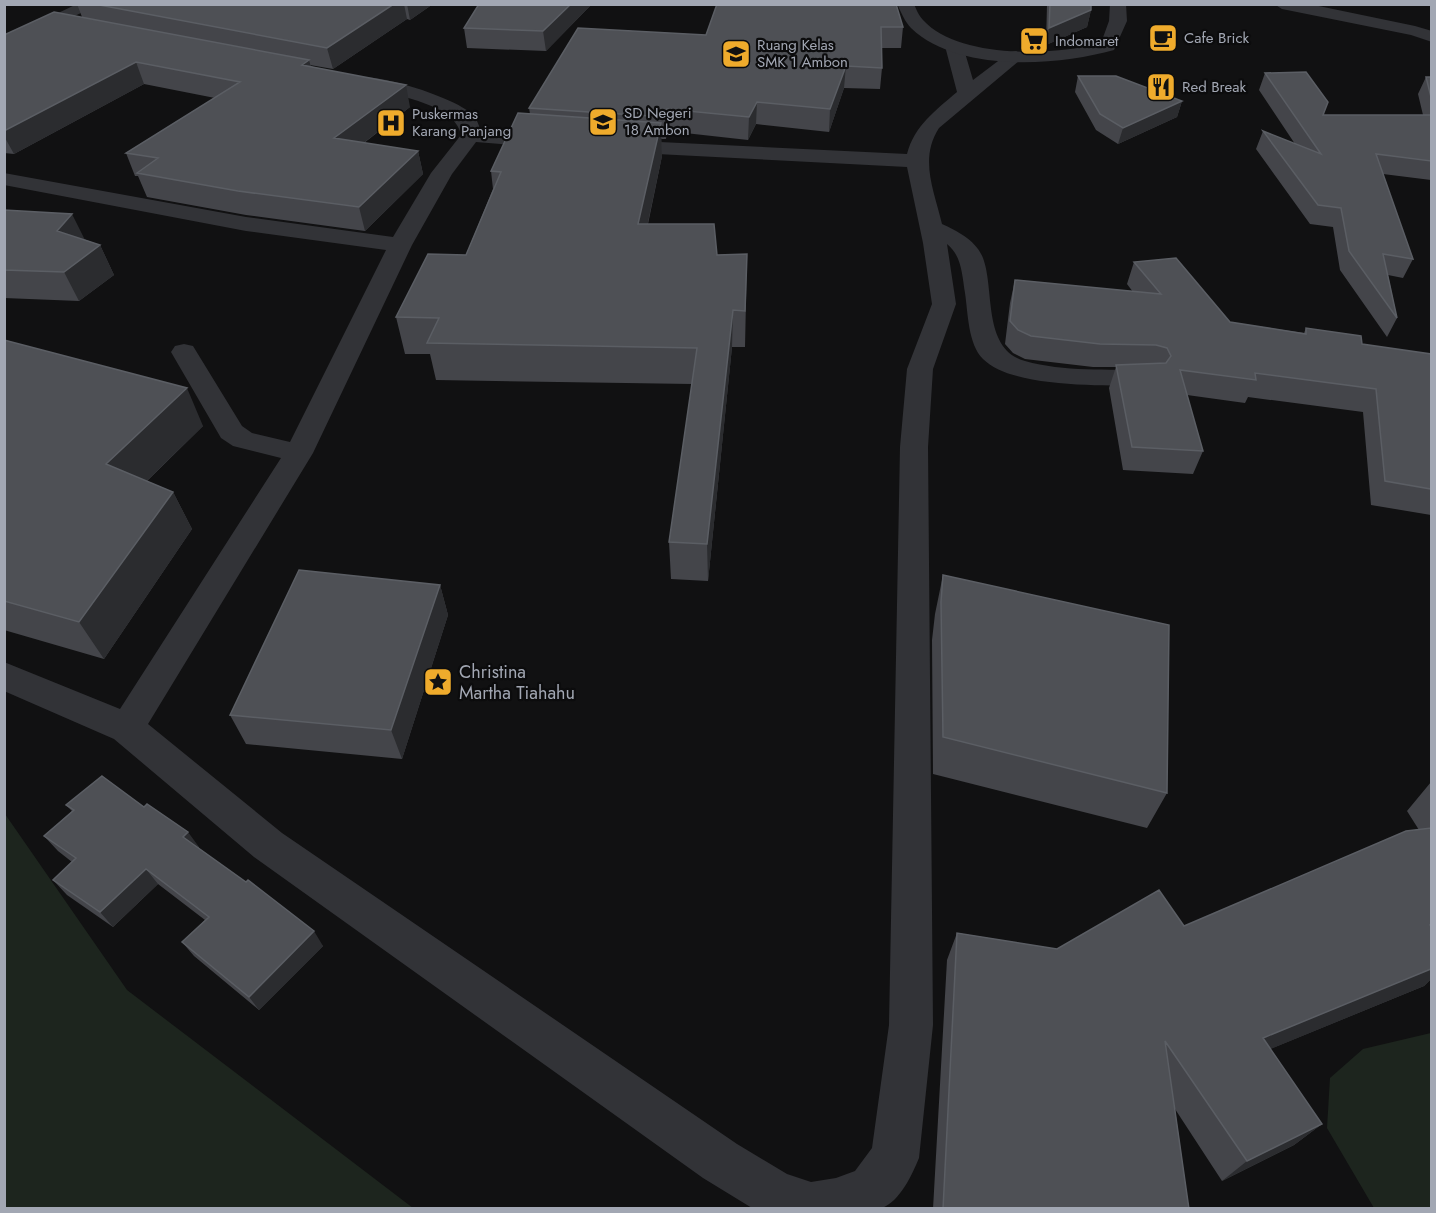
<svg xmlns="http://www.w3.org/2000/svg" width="1436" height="1213" font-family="Jost,sans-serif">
<rect width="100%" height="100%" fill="#111112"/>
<path fill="#1d251e" d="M 5,814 L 127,990 L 413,1208 L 5,1208 Z
M 1431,1033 L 1431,1208 L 1374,1208 L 1327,1128 L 1330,1078 L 1363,1049 Z"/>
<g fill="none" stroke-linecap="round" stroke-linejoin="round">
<path fill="#323337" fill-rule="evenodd" d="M 954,41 L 963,46 L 973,80 L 1010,52 L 1016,51 L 1025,56 L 939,128 C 919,159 934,190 942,224 C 957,231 976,240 983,258 C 995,290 982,349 1025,361 C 1064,372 1108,369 1148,370 L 1157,372 L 1161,378 L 1157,384 L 1148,386 C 1107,385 1013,389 983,359 C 968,344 968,313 965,293 C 962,275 962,256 947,244 L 956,304 L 933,369 L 928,447 L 933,1025 L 919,1158 C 912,1175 900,1201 882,1208 L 752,1208 L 703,1178 L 254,857 L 114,739 L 4,691 L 4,662 L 120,709 L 281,458 L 233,446 L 221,438 L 171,352 L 175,346 L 184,344 L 193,346 L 242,426 L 252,433 L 290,442 L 386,250 L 246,231 L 4,185 L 4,173 L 246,217 L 393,237 L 431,173 L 461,135 C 456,102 385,93 357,86 L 355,82 L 357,78 C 378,73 455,98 472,114 C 476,118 479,124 480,130 L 559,138 L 562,142 L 559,146 L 552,148 L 476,142 L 452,174 L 412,245 L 313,453 L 148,724 L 282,833 L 737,1144 L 787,1174 L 811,1182 L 836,1178 L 855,1171 L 872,1148 L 889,1025 L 900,447 L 907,369 L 932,304 L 923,243 L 907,167 L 618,152 L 611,150 L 608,146 L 611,142 L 618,140 L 907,154 C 914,126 936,110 957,92 L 945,46 Z"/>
<path fill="#323337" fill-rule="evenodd" d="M 77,4 L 99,4 L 4,51 L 4,39 Z
M 897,4 L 914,4 C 916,9 919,16 923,20 C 958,59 1055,56 1101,43 L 1109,21 L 1110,4 L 1126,4 L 1127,21 L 1114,50 C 1057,66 958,73 911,28 C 905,22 901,12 897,4 Z
M 1274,4 L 1309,4 L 1415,26 L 1432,31 L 1432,42 L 1411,35 L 1282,9 Z"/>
</g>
<path fill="#44454a" d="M 77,4 L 433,4 L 410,20 L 407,19 L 333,69 L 310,65 L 311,66 L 410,107 L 364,143 L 418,151 L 423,174 L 365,231 L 246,215 L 147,197 L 138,176 L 135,176 L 126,153 L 215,98 L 144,84 L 14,154 L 4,153 L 4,35 L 82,17 Z
M 592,4 L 546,51 L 467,48 L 464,28 Z
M 717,4 L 903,27 L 901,48 L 881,48 L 882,68 L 880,89 L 844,88 L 829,132 L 756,124 L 748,140 L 667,131 L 666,139 L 661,139 L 662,156 L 648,224 L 717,255 L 747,254 L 745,347 L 732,347 L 708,581 L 671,579 L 669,542 L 692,384 L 436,380 L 430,354 L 405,354 L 396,317 L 466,255 L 493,189 L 491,171 L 530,114 L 529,108 L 706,35 Z
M 1047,4 L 1091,4 L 1091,10 L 1087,27 L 1046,45 Z
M 1265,73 L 1323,115 L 1423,115 L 1418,94 L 1426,77 L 1431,77 L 1431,180 L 1383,174 L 1413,259 L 1403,278 L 1388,275 L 1397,318 L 1387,337 L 1340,270 L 1333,227 L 1310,224 L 1256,149 L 1263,131 L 1295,144 L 1259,90 Z
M 1078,76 L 1182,101 L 1177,117 L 1118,144 L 1096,130 L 1075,92 Z
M 4,210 L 100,245 L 114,275 L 79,301 L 4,298 Z
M 1134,262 L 1230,322 L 1304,333 L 1306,328 L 1362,344 L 1431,354 L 1431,515 L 1371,505 L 1363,412 L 1248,397 L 1245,403 L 1187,395 L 1203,451 L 1193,474 L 1123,470 L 1109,388 L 1116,367 L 1093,367 L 1025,359 L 1013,353 L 1005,344 L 1010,303 L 1015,280 L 1133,292 L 1127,284 Z
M 4,340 L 203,426 L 147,481 L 173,492 L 192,529 L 104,659 L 4,630 Z
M 943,575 L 1167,793 L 1147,828 L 933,774 L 932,640 L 935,614 Z
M 440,585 L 448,615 L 402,759 L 246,744 L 230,715 Z
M 1431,782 L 1431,979 L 1424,986 L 1270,1049 L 1322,1124 L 1294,1145 L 1222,1181 L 1175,1109 L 1189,1209 L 933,1209 L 947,960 L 957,933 L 1057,949 L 1184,926 L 1419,830 L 1407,811 Z
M 66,805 L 199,847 L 199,848 L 323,946 L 259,1010 L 194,956 L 182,942 L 205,920 L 158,884 L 113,927 L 67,895 L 53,880 L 72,862 L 58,851 L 44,836 L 72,811 Z"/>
<path fill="#2b2c2f" d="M 394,4 L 404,4 L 407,19 L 333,69 L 327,48 Z
M 407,4 L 433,4 L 410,20 Z
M 571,4 L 592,4 L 546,51 L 543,31 Z
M 1091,10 L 1087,27 L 1046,45 L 1049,28 Z
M 309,60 L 315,81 L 302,65 Z
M 136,62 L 144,84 L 14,154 L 4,136 L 4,131 Z
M 846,66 L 844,88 L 829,132 L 830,109 Z
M 406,85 L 410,107 L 340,161 L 334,138 Z
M 1182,101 L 1177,117 L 1118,144 L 1123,128 Z
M 757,102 L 756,124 L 748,140 L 749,117 Z
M 667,109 L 667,131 L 666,139 L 665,117 Z
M 661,123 L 662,156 L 640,260 L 638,224 Z
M 418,151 L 423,174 L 365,231 L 359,207 Z
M 72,214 L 86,242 L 57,231 Z
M 100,245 L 114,275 L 79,301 L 64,272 Z
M 733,310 L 732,347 L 708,581 L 707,544 Z
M 187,388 L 203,426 L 126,501 L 106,464 Z
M 173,492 L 192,529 L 104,659 L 79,622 Z
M 440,585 L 448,615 L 402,759 L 391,730 Z
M 188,832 L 199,847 L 194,852 L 183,837 Z
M 146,869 L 158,884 L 113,927 L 100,912 Z
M 314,931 L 323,946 L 259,1010 L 249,997 Z
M 1431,969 L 1431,979 L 1424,986 L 1239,1062 L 1263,1038 Z
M 1322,1124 L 1294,1145 L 1222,1181 L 1247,1161 Z"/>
<path fill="#4e5055" stroke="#5b5e64" stroke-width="1.5" d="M 94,4 L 394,4 L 327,48 Z
M 479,4 L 571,4 L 543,31 L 464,28 Z
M 717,4 L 896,4 L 903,27 L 881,27 L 882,68 L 846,66 L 830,109 L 757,102 L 749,117 L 667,109 L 665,117 L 529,108 L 578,28 L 706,35 Z
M 1050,4 L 1091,4 L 1091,10 L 1049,28 Z
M 54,12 L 309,60 L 302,65 L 406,85 L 334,138 L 418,151 L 359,207 L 238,191 L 137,173 L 158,158 L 126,153 L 240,82 L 136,62 L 4,131 L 4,35 Z
M 1306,72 L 1328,102 L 1323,115 L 1431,115 L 1431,161 L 1376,154 L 1413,259 L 1383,254 L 1397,318 L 1349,251 L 1341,208 L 1318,205 L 1263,131 L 1321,154 L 1265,73 Z
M 1078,76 L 1116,76 L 1182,101 L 1123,128 L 1100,114 Z
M 1426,77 L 1431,77 L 1431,97 Z
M 518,113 L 661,123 L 638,224 L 714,224 L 717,255 L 747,254 L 745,311 L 733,310 L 707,544 L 669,542 L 697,348 L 427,343 L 439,318 L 396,317 L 428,254 L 466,255 L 501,172 L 491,171 Z
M 4,210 L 72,214 L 57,231 L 100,245 L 64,272 L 4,270 Z
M 1176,258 L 1230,322 L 1306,334 L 1306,328 L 1361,336 L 1362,344 L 1431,354 L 1431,489 L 1385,481 L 1376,389 L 1255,373 L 1256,380 L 1180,370 L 1203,451 L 1132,447 L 1116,365 L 1166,363 L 1171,356 L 1167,348 L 1156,345 L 1100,344 L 1031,336 L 1018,330 L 1010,321 L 1015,280 L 1161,294 L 1134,262 Z
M 4,340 L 187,388 L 106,464 L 173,492 L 79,622 L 4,601 Z
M 299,570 L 440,585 L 391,730 L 230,715 Z
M 943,575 L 1169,625 L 1167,793 L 943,737 L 941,602 Z
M 102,776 L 144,807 L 147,804 L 188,832 L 183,837 L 246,882 L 248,880 L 314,931 L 249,997 L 182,942 L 209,917 L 146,869 L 100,912 L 53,880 L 76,858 L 44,836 L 74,810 L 66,805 Z
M 1431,828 L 1431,925 L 1430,925 L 1431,927 L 1431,969 L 1263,1038 L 1322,1124 L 1247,1161 L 1165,1041 L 1189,1209 L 943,1209 L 957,933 L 1057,949 L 1159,890 L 1184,926 L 1406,831 Z"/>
<defs>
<g id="cafe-square" transform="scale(1.5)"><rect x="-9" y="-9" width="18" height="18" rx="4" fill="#efab2c" stroke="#0c0c0d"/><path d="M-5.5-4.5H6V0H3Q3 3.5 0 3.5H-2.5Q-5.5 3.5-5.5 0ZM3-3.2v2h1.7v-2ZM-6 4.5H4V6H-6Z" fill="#111"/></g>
<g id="supermarket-square" transform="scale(1.5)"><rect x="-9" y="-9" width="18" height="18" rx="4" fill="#efab2c" stroke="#0c0c0d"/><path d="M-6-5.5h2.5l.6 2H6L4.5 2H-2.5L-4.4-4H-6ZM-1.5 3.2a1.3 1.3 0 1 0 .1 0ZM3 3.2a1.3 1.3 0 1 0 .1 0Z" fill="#111"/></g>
<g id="school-square" transform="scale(1.5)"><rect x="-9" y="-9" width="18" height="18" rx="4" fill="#efab2c" stroke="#0c0c0d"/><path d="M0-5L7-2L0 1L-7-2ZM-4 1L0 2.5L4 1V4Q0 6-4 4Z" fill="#111"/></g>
<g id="restaurant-square" transform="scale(1.5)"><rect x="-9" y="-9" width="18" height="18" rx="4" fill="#efab2c" stroke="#0c0c0d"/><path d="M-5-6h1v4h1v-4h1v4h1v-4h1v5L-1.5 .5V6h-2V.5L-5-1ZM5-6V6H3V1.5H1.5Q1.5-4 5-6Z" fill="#111"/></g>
<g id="hospital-square" transform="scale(1.5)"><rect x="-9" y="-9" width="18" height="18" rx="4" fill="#efab2c" stroke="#0c0c0d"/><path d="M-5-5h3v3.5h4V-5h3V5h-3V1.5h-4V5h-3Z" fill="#111"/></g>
<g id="sight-square" transform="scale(1.5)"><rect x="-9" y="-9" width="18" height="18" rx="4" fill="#efab2c" stroke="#0c0c0d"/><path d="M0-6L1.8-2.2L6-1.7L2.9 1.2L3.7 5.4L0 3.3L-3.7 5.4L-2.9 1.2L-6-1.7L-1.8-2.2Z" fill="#111"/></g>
</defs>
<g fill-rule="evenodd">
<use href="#cafe-square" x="1163" y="38"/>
<use href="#supermarket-square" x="1034" y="41"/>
<use href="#school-square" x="736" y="54"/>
<use href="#restaurant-square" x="1161" y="87"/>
<use href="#school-square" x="603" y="122"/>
<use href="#hospital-square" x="391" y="123"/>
<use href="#sight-square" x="438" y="682"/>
</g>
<g text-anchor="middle" stroke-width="4.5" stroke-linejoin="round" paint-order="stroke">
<g font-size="15" fill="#a2a7b3" stroke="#0c0c0d" text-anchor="start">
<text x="1184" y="43">Cafe Brick</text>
<text x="1055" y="46">Indomaret</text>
<text x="757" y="50">Ruang Kelas<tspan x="757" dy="17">SMK 1 Ambon</tspan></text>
<text x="1182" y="92">Red Break</text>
<text x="624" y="118">SD Negeri<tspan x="624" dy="17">18 Ambon</tspan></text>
<text x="412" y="119">Puskermas<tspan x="412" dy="17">Karang Panjang</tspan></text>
</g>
<g font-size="18" fill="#a2a7b3" stroke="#0c0c0d" text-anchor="start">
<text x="459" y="678">Christina<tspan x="459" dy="21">Martha Tiahahu</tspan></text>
</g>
</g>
<rect width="1436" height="1213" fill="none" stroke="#a2a7b3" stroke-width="12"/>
</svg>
